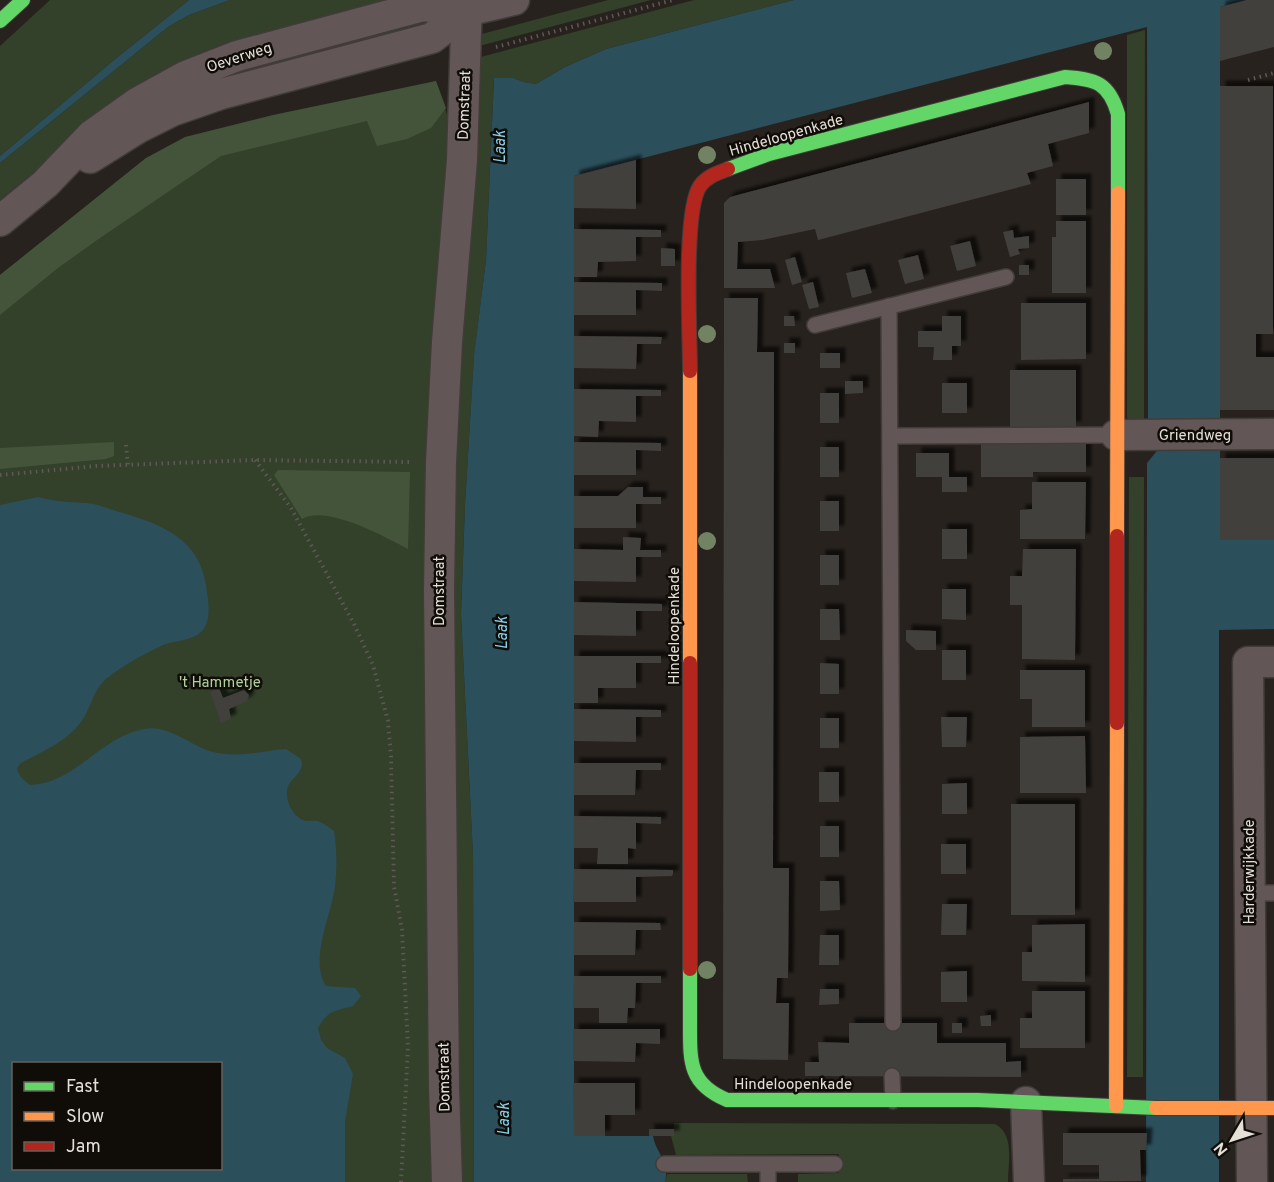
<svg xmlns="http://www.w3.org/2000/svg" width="1274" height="1182" font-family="Overpass,sans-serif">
<defs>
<filter id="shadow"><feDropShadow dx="5.5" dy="-5.5" stdDeviation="1.5" flood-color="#0009"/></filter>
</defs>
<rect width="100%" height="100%" fill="#27221d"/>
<path fill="#33402a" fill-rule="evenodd" d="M 50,0 L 189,0 L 114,60 L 0,156 L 0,46 Z
M 230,0 L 413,0 L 292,31 L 73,140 L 0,200 L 0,163 L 168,27 L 189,15 Z
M 608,0 L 651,0 L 483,45 L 478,44 L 478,35 Z
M 694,0 L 794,0 L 606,49 L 565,67 L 536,84 L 524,82 L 513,78 L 494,78 L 486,260 L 474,356 L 465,505 L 461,614 L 473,855 L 474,1182 L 458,1182 L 452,590 L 455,425 L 477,58 Z
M 1145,30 L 1144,419 L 1129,420 L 1127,417 L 1127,35 Z
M 436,81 L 462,160 L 436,1182 L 0,1182 L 0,275 L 146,158 ZM 14,1064 L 220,1064 L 220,1168 L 14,1168 Z
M 1129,477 L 1144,477 L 1143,1077 L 1127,1077 Z
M 674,1123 L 995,1124 C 1015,1134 1008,1163 1008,1182 L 798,1182 L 798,1174 L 839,1173 L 839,1154 L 676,1155 L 671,1136 L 674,1136 Z
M 667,1174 L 747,1174 L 748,1182 L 665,1182 Z"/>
<path fill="#44543b" d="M 436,81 L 446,108 L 431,128 L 407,139 L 377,146 L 367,121 L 221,156 L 100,238 L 58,268 L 0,315 L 0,275 L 146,158 L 185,137 L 273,115 Z
M 114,442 L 114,456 L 106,459 L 0,469 L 0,448 Z
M 278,470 L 410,472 L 408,549 C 386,537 325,504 302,519 L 274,475 Z"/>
<path fill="#2b4f5b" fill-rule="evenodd" d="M 189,0 L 230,0 L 189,15 L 168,27 L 0,163 L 0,156 L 114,60 Z
M 794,0 L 1247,0 L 1220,7 L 1220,540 L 1274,540 L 1274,629 L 1219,630 L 1219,1182 L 1146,1182 L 1147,463 L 1160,447 L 1148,422 L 1147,27 L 574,176 L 574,1136 L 653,1136 C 656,1154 670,1160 665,1182 L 474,1182 L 473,855 L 461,614 L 465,505 L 474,355 L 486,260 L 494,78 L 513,78 L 524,82 L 536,84 L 565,67 L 606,49 Z
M 38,497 C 58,502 68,502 87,503 C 99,504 111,510 123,513 C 163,525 199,539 206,585 C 208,599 212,618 203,630 C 193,642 173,640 161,646 C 142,655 122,666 106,679 C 93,690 91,709 81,722 C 65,743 43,751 21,763 L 17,768 C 18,776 24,780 30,785 C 76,783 100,737 144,729 C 169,724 190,746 213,752 C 237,758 262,751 286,749 L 301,759 C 306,775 287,778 287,792 C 286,802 294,817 303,820 C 308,822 312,820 317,821 C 324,823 328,827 334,831 C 337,849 337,869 335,887 C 331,916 309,960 326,986 L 355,988 L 361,996 L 353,1006 C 335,1011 328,1010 318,1028 L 321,1040 L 327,1048 L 345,1058 L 353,1074 L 345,1122 L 345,1182 L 0,1182 L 0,505 ZM 14,1064 L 220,1064 L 220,1168 L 14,1168 Z"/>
<path fill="#433f3c" filter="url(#shadow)" d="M 1247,0 L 1274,0 L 1274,47 L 1220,61 L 1220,7 Z
M 1220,86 L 1273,86 L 1273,334 L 1256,334 L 1256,357 L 1274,357 L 1274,410 L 1220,410 Z
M 1089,102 L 1089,133 L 1048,144 L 1053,166 L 1027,173 L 1031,184 L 818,240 L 815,229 L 762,240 L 738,242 L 737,269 L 770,269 L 775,288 L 724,288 L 724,203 L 730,197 Z
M 636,160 L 636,209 L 574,208 L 574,176 Z
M 1056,179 L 1086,179 L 1086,215 L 1056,215 Z
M 1056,221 L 1086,221 L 1086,293 L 1052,293 L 1052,237 L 1056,237 Z
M 574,229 L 661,230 L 661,237 L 636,237 L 636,261 L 598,262 L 597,277 L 574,277 Z
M 1013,230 L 1014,238 L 1029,236 L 1029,248 L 1018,249 L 1020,254 L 1010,257 L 1003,232 Z
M 970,241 L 976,266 L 957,271 L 950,246 Z
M 661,248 L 675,249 L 675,266 L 661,266 Z
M 918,255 L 924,279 L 905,284 L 898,260 Z
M 795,257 L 802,282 L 792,285 L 785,260 Z
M 1019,265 L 1029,265 L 1029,275 L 1019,275 Z
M 865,269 L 872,293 L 852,298 L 846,273 Z
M 574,282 L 662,283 L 662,291 L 636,290 L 636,315 L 574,315 Z
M 813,282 L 819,307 L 809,309 L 802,285 Z
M 724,298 L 758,298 L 757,352 L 774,352 L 773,868 L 789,868 L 788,978 L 777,978 L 776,1003 L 789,1003 L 788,1060 L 723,1059 Z
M 1021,303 L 1086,303 L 1086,359 L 1021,360 Z
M 784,316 L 794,316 L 795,326 L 784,326 Z
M 942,316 L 961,316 L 961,346 L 952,346 L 952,360 L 933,360 L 934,347 L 918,347 L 918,331 L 942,331 Z
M 574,336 L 662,337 L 661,344 L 637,344 L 636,369 L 574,368 Z
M 784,343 L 795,343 L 795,353 L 784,353 Z
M 820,353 L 840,353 L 840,368 L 820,368 Z
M 1010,370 L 1076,370 L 1076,427 L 1010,427 Z
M 845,381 L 863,381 L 863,393 L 845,394 Z
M 942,383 L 967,383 L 967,413 L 942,413 Z
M 574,389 L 661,390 L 661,396 L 636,396 L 636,422 L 599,421 L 598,437 L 574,436 Z
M 820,393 L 839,393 L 839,423 L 820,423 Z
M 574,442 L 661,443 L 661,451 L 636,450 L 636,475 L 574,475 Z
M 981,443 L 1086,443 L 1086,472 L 1033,472 L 1033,477 L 981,477 Z
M 820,447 L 839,447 L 839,477 L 820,477 Z
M 916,453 L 949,453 L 949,477 L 967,477 L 967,492 L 942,492 L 942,477 L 916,477 Z
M 1220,458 L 1274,458 L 1274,540 L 1220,540 Z
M 1032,482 L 1086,482 L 1085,539 L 1020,539 L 1020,510 L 1032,509 Z
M 628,487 L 643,487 L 643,497 L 661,497 L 661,504 L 636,504 L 636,528 L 574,528 L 574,496 L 618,496 Z
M 820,501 L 839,501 L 839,531 L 820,531 Z
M 942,529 L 967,529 L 967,559 L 942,559 Z
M 623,537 L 641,538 L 640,550 L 661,550 L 661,557 L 636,557 L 636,582 L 574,581 L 574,549 L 623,550 Z
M 1023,549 L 1076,549 L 1075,660 L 1022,659 L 1022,605 L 1010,605 L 1010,576 L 1022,576 Z
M 820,555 L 839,555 L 839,585 L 820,585 Z
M 942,589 L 966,589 L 966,620 L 942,619 Z
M 574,602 L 662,604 L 662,611 L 636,611 L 636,636 L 574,635 Z
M 820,609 L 839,609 L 840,640 L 820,640 Z
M 906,630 L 936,631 L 936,650 L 916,650 L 906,641 Z
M 942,650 L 966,650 L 966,680 L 942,680 Z
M 574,656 L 661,656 L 661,663 L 636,663 L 636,688 L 598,688 L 598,703 L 574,703 Z
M 820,663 L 839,664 L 839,694 L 820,694 Z
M 1020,670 L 1085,670 L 1085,727 L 1032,727 L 1032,699 L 1020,699 Z
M 219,688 L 223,698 L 244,690 L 249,695 L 247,701 L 229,709 L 231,719 L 221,723 L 210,692 Z
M 574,709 L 661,710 L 661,717 L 636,717 L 636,742 L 574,741 Z
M 941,717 L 967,717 L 966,747 L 942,747 Z
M 820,718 L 839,718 L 839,748 L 820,748 Z
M 1085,736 L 1086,793 L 1020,793 L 1020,737 Z
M 574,763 L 661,763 L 661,770 L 636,770 L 635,795 L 574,795 Z
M 819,772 L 839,772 L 839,802 L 819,802 Z
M 967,783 L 967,814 L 942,814 L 942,784 Z
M 1011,804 L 1075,804 L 1075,915 L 1011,915 Z
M 574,816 L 661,817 L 661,824 L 636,823 L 636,849 L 628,848 L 628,864 L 597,864 L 598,848 L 574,848 Z
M 820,826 L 839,826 L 839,857 L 820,857 Z
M 941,844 L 966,844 L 966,874 L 941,874 Z
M 574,869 L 673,870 L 673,874 L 672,876 L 636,877 L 636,902 L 573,902 Z
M 820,881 L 839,881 L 840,910 L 820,911 Z
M 942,904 L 967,904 L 966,935 L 941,935 Z
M 574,922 L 660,923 L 661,930 L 636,930 L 635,955 L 574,955 Z
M 1085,924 L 1085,982 L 1022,981 L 1022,952 L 1032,952 L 1032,925 Z
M 820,935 L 839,935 L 839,965 L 819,965 Z
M 967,971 L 967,1002 L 941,1002 L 941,972 Z
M 574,976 L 661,976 L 661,983 L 636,983 L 635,1008 L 628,1008 L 627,1023 L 599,1023 L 599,1008 L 573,1008 Z
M 820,989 L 839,989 L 839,1004 L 819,1005 Z
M 1032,991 L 1085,991 L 1085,1048 L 1020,1048 L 1020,1018 L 1032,1018 Z
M 991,1015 L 991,1026 L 981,1026 L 980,1016 Z
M 849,1023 L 937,1023 L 937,1043 L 1006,1043 L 1006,1062 L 1021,1061 L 1021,1077 L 805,1076 L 805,1062 L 819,1062 L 818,1042 L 849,1043 Z
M 952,1023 L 962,1023 L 962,1033 L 952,1033 Z
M 573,1029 L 660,1029 L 660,1044 L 636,1043 L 635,1062 L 573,1061 Z
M 573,1083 L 635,1083 L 635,1115 L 605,1115 L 605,1136 L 574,1136 Z
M 649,1129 L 674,1129 L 674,1136 L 649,1136 Z
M 1063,1133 L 1147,1133 L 1146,1150 L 1140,1150 L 1141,1181 L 1063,1182 L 1063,1179 L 1099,1179 L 1099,1165 L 1063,1165 Z"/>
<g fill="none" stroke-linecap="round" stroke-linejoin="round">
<g stroke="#413c38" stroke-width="18">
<path id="lane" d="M 889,306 L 893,1023
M 815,325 L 1006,277
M 891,436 L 1116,435
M 1249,893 L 1274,893
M 892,1076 L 893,1101
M 664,1164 L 768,1164 L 768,1182
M 768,1164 L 835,1164"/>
</g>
<g stroke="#413c38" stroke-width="33">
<path id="street" d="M 90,158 L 138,128 L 172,111 L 221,94 L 432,38 L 467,11
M 0,221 L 45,184 L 92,135 L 137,103 L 186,76 L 237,56 L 423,6 L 467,11 L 514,0
M 1116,435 L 1274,434
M 1026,1102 L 1029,1182
M 447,1182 L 444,1087 L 439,590 L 441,462 L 447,342 L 462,160 L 467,0
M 1252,1182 L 1248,662 L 1274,662"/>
</g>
<g stroke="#413c38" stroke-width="16">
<path id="fast" d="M 0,21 L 23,0
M 728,169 L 769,154 L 1065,77 C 1096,79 1109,83 1118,114 L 1118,193
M 690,969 C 690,988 690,1007 690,1026 C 690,1062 689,1084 727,1100 L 978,1100 L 1156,1108"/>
</g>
<g stroke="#413c38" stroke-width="16">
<path id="slow" d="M 690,371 L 690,663
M 1117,536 L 1118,193
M 1116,1106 L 1117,723
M 1156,1108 L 1274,1108"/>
</g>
<g stroke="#413c38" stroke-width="16">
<path id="jam" d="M 690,371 C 690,335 683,210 700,186 C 707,176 718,173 728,169
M 690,663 L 690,969
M 1117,723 L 1117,536"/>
</g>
<path stroke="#5f5856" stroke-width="4" stroke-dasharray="1.5 4.5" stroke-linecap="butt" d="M 496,47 L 673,0
M 1248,80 L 1274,73
M 126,445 L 128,465
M 255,460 L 291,508 L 354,624 L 373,665 L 388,721 L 391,757 L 394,886 L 402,930 L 408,1047 L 401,1182
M 0,475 L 96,466 L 255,460 L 410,462"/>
<use href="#lane" stroke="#625657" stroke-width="15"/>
<use href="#street" stroke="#625657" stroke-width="30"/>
<use href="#fast" stroke="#63d668" stroke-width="14"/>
<use href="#slow" stroke="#ff974d" stroke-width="14"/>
<use href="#jam" stroke="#b3261e" stroke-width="14"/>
</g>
<g fill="#728363">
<circle cx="1103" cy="51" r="9"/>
<circle cx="707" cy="155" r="9"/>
<circle cx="707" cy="334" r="9"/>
<circle cx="707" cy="541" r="9"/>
<circle cx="707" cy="970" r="9"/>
</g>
<g text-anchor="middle" stroke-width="5" stroke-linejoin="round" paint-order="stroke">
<g font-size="15" fill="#e5dfd9" stroke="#100c08">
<text transform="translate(239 57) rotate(-18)" y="5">Oeverweg</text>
<text transform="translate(464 105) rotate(-88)" y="5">Domstraat</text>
<text transform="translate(786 135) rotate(-16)" y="5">Hindeloopenkade</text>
<text x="1195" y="440">Griendweg</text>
<text transform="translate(439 591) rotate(-90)" y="5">Domstraat</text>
<text transform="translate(674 626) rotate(-90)" y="5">Hindeloopenkade</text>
<text transform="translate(1249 872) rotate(-90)" y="5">Harderwijkkade</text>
<text transform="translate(444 1077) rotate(-91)" y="5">Domstraat</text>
<text x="793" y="1089">Hindeloopenkade</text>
</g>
<g font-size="15" fill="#afd29d" stroke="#100c08">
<text x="220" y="687">'t Hammetje</text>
</g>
<g font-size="16" font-style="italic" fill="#88d0ea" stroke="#100c08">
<text transform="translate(499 147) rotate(-90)" y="6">Laak</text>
<text transform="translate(501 633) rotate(-90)" y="6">Laak</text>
<text transform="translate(503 1119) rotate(-90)" y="6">Laak</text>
</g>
</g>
<rect x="12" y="1062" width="210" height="108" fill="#100c08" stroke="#65605c" stroke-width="1.5"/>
<rect x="24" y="1082" width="30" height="9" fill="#63d668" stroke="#65605c" stroke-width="1.5"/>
<text x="66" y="1092" font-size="18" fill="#e5dfd9">Fast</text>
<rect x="24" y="1112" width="30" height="9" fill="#ff974d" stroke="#65605c" stroke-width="1.5"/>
<text x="66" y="1122" font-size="18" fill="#e5dfd9">Slow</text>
<rect x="24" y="1142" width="30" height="9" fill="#b3261e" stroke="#65605c" stroke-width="1.5"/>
<text x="66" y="1152" font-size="18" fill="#e5dfd9">Jam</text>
<g transform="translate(1232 1140) rotate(231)" stroke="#100c08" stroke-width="4.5" paint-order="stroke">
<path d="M0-4.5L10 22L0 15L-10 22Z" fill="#e5dfd9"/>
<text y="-9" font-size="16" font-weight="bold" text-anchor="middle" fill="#e5dfd9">N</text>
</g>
</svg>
